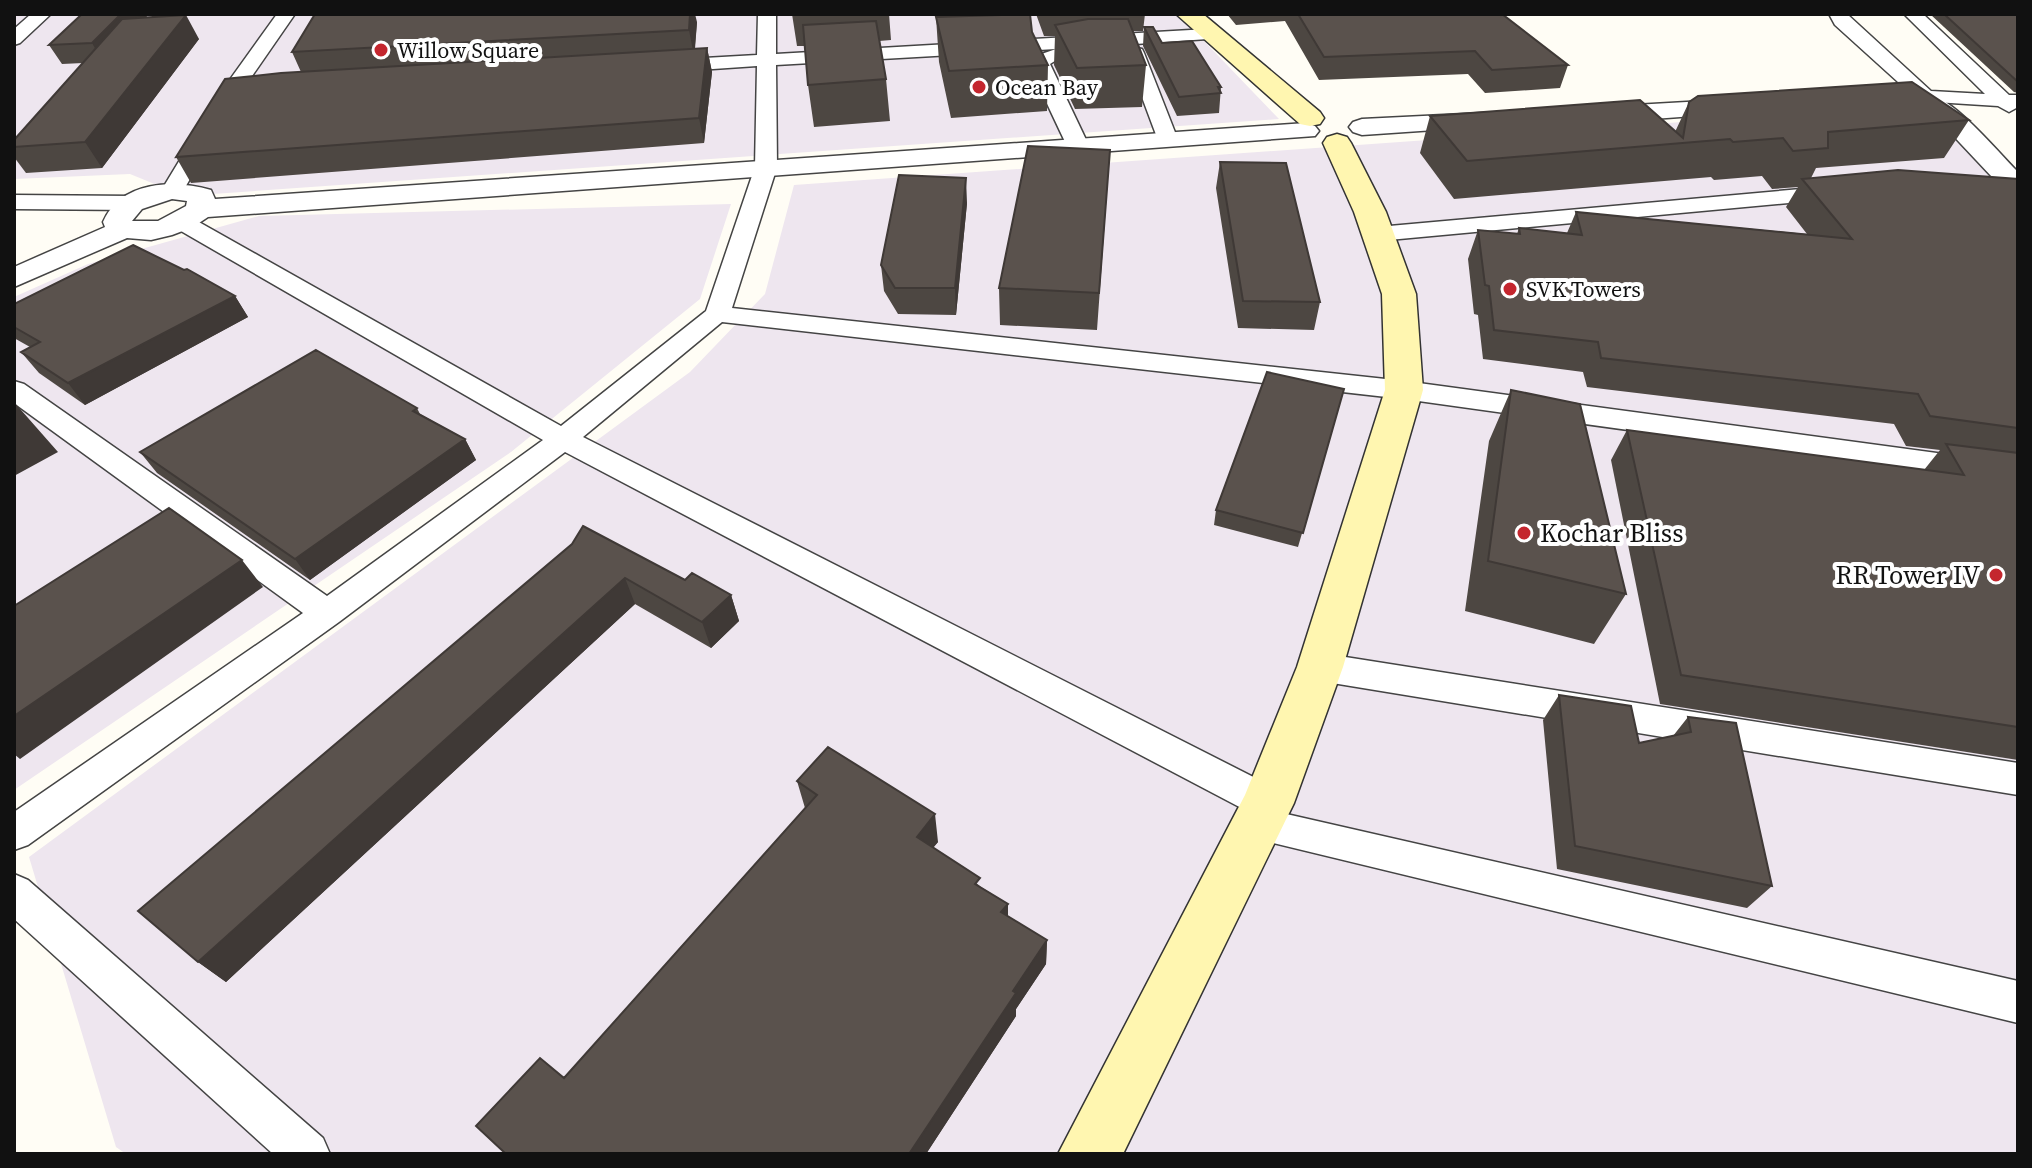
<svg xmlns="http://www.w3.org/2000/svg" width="2032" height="1168" font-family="'Source Serif 4',serif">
<rect width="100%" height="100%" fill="#fffdf5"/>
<path fill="#eee6ef" d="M 14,14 L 1178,14 L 1279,119 L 184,196 L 130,174 L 14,179 Z
M 1893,107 L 1949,130 L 2018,196 L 2018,1154 L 126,1154 L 116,1147 L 29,857 L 690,372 L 765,294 L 794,185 Z
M 731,204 L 700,299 L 511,452 L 14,790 L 14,297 L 88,264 L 259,216 Z"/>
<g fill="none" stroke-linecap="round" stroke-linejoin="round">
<g stroke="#444" stroke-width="3">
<path id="minor" d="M 31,14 L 51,14 L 20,43 L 14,45 L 14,29 Z
M 277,14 L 295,14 L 241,92 L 180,196 L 164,196 L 161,191 L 221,92 Z
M 758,14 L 776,14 L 776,54 L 1208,29 L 1217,34 L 1208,39 L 1121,45 L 1142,49 L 1144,53 L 1178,140 L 1168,146 L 1158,140 L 1127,57 L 1113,54 L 1111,50 L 1118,45 L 1057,48 L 1066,54 L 1050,64 L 1089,146 L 1078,152 L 1067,146 L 1034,76 L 1031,61 L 1033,57 L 1056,49 L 776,65 L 777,167 L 732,308 L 1404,381 L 2018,464 L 2018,484 L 1404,399 L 722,322 L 583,437 L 1281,791 L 1287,803 L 1282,813 L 2018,981 L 2018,1023 L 1244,836 L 1238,824 L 1247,811 L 565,452 L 339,622 L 28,845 L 14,850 L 14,812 L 303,613 L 14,403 L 14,381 L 24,384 L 327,596 L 543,440 L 174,227 L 171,222 L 174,217 L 190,217 L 561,426 L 706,311 L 755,167 L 757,66 L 669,72 L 659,66 L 669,60 L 757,55 Z
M 1829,14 L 1847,14 L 1931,91 L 1985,94 L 1904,14 L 1923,14 L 2009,95 L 2018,95 L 2018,107 L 2009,112 L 1998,106 L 1919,101 L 1835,25 Z
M 1835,186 L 1846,193 L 1843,198 L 1378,241 L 1370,239 L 1366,234 L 1370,229 L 1378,227 Z
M 14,195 L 133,196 L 144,203 L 133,210 L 14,209 Z
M 1320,653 L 2018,763 L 2018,795 L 1320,681 L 1308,677 L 1303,667 L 1308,657 Z
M 14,874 L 28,880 L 323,1138 L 330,1154 L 273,1154 L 14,919 Z"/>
</g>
<g stroke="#444" stroke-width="3">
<path id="tertiary" d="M 1923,91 C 1955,99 1994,148 2018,172 L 2018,196 L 2008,194 L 1945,127 L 1914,103 L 1911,98 L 1914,93 Z
M 1739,99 L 1748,102 L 1752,107 L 1748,112 L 1599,123 L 1590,120 L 1586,115 L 1590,110 L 1599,107 Z
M 1484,113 L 1493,116 L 1497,121 L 1493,126 L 1362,135 L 1353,132 L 1349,127 L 1353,122 L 1362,119 Z
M 1306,123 L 1315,126 L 1319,131 L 1315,136 L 208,217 L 193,227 L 172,235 L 151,240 L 127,238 L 14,287 L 14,267 L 105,227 L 103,222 C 121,181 173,179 211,190 L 215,199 ZM 172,199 L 187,201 L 186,206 L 158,221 L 132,221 L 142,209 Z"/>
</g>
<g stroke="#333" stroke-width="3">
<path id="secondary" d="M 1176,14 L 1203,14 L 1320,112 L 1324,118 L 1320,124 L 1310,126 L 1300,124 Z
M 1337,134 L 1347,137 L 1351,143 L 1386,212 L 1416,294 L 1423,390 L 1343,667 L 1294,803 L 1123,1154 L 1058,1154 L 1245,795 L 1297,667 L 1385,390 L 1382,294 L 1354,212 L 1323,143 L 1327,137 Z"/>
</g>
<use href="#minor" fill="#fff" fill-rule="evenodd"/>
<use href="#tertiary" fill="#fff" fill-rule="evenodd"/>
<use href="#secondary" fill="#fff6b0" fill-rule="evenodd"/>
</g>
<path fill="#4d4742" d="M 149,14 L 146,17 L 199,39 L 102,168 L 26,173 L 14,157 L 14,140 L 83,63 L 62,64 L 49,45 Z
M 792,14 L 889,14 L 891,40 L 879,41 L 886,79 L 890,121 L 814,127 L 808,85 L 805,46 L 797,46 Z
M 1036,14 L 1145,14 L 1143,31 L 1133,31 L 1146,65 L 1142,107 L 1075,109 L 1054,65 L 1055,36 L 1044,36 Z
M 1227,14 L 1502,14 L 1568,65 L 1560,88 L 1485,93 L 1468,74 L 1319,80 L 1285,21 L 1236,25 Z
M 1930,14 L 2018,14 L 2018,93 L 2014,92 Z
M 936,17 L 1048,65 L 1047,111 L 951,118 L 939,62 Z
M 697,22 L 695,49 L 707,48 L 712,72 L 704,143 L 191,183 L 176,157 L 301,72 L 292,52 Z
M 1144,27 L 1162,43 L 1221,87 L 1219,113 L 1177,116 L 1143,46 Z
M 1689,102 L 1969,120 L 1944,158 L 1816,168 L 1811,178 L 2018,179 L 2018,760 L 1660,704 L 1611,460 L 1627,430 L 1924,470 L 1940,450 L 1906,446 L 1894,424 L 1587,387 L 1583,372 L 1483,359 L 1478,315 L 1474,314 L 1468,259 L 1478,230 L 1517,234 L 1519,228 L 1567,233 L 1576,212 L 1807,234 L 1786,207 L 1798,187 L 1772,189 L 1762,176 L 1714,180 L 1711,177 L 1454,199 L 1420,153 L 1430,116 L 1675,132 Z
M 1110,150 L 1097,330 L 1000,325 L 999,288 Z
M 1220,162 L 1320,302 L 1314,330 L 1238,328 L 1216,188 Z
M 967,203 L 956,315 L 898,314 L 884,291 L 881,265 Z
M 235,296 L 248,317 L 85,405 L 39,373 L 21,352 L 30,347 L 14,338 L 14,304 Z
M 1344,389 L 1298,547 L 1214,525 L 1216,510 Z
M 1511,390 L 1626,594 L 1594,644 L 1465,611 L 1489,441 Z
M 417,408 L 420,414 L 465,439 L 476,460 L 310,580 L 157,473 L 140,452 Z
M 572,544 L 731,595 L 739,621 L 711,648 L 635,604 L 226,982 L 198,962 Z
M 1559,695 L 1639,743 L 1673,736 L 1688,717 L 1772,886 L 1747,908 L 1557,869 L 1543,720 Z
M 797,781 L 938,842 L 933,847 L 981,887 L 1008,904 L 1008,916 L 1047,940 L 1046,964 L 1016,1009 L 1016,1016 L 926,1154 L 506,1154 L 564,1078 L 805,808 Z"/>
<path fill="#3f3936" d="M 121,14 L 149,14 L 103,62 L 92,43 Z
M 690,14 L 695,14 L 697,22 L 694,56 L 689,30 Z
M 186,15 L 199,39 L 102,168 L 85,142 Z
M 707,48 L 712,72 L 704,143 L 699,118 Z
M 966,178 L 967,203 L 956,315 L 955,288 Z
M 235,296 L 248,317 L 85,405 L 68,383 Z
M 14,402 L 58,452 L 14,476 Z
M 465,439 L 476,460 L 310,580 L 295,559 Z
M 242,560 L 263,587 L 20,759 L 14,754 L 14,716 Z
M 625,578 L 635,604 L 226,982 L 198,962 Z
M 731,595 L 739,621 L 711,648 L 702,622 Z
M 935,814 L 938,842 L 921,863 L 917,837 Z
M 1008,904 L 1008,929 L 1001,912 Z
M 1047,940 L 1046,964 L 1016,1009 L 1016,1016 L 926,1154 L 909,1154 L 1013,991 Z"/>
<path fill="#5a524d" stroke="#3f3936" stroke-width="2" d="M 82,14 L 121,14 L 92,43 L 49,45 Z
M 315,14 L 690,14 L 689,30 L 292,52 Z
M 1030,14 L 1032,32 L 1048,65 L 949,71 L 936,17 Z
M 1298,14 L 1502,14 L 1568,65 L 1492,70 L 1475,51 L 1324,57 Z
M 1944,14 L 2018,14 L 2018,82 Z
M 186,15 L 85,142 L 14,147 L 14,140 L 122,19 Z
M 1088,19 L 1128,19 L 1146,65 L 1077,68 L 1055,25 Z
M 876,21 L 886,79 L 808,85 L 803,25 Z
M 1144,27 L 1153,27 L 1162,43 L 1192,41 L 1221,87 L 1218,87 L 1221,93 L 1179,97 Z
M 707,48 L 699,118 L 176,157 L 225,79 L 281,73 Z
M 1912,82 L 1969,120 L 1828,132 L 1828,148 L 1793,151 L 1783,138 L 1733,142 L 1730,139 L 1467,161 L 1430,116 L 1640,100 L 1683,138 L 1689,102 L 1698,96 Z
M 1028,146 L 1110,150 L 1099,293 L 999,288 Z
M 1220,162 L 1286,163 L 1320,302 L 1243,301 Z
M 1898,170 L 2018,179 L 2018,428 L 1930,416 L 1918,394 L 1601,358 L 1598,342 L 1494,330 L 1489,286 L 1485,285 L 1478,230 L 1520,234 L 1519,228 L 1582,235 L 1576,212 L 1852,239 L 1802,179 Z
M 899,175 L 966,178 L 955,288 L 895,288 L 881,265 Z
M 133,245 L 184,270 L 187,269 L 235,296 L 68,383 L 21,352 L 40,342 L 14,327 L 14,304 Z
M 316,350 L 417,408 L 413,411 L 465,439 L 295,559 L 140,452 Z
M 1267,372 L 1344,389 L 1303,533 L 1216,510 Z
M 1511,390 L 1580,404 L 1626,594 L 1488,561 Z
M 1627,430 L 1964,475 L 1946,444 L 2018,453 L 2018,727 L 1681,675 Z
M 169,508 L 242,560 L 14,716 L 14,606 Z
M 583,526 L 685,580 L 692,573 L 731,595 L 702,622 L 625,578 L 198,962 L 138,911 L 572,544 Z
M 1559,695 L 1631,706 L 1639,743 L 1691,732 L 1688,717 L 1736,723 L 1772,886 L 1575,846 Z
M 828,747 L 935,814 L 917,837 L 980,878 L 975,884 L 1008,904 L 1001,912 L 1047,940 L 1013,991 L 1016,993 L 909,1154 L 506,1154 L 476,1126 L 540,1058 L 564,1078 L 817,795 L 797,781 Z"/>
<g fill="#c4262e" stroke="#fff" stroke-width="3">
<circle cx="381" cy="50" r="8"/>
<circle cx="979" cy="87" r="8"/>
<circle cx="1510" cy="289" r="8"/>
<circle cx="1524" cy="533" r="8"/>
<circle cx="1996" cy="575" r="8"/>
</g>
<g text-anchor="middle" stroke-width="8" stroke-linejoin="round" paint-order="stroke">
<g font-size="22" fill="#111" stroke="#fff" text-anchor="start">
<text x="397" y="58">Willow Square</text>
<text x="995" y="95">Ocean Bay</text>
<text x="1526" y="297">SVK Towers</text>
</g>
<g font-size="26" fill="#111" stroke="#fff" text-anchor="start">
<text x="1540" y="542">Kochar Bliss</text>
<text x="1980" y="584" text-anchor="end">RR Tower IV</text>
</g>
</g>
<rect width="2032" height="1168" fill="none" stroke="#111111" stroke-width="32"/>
</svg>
